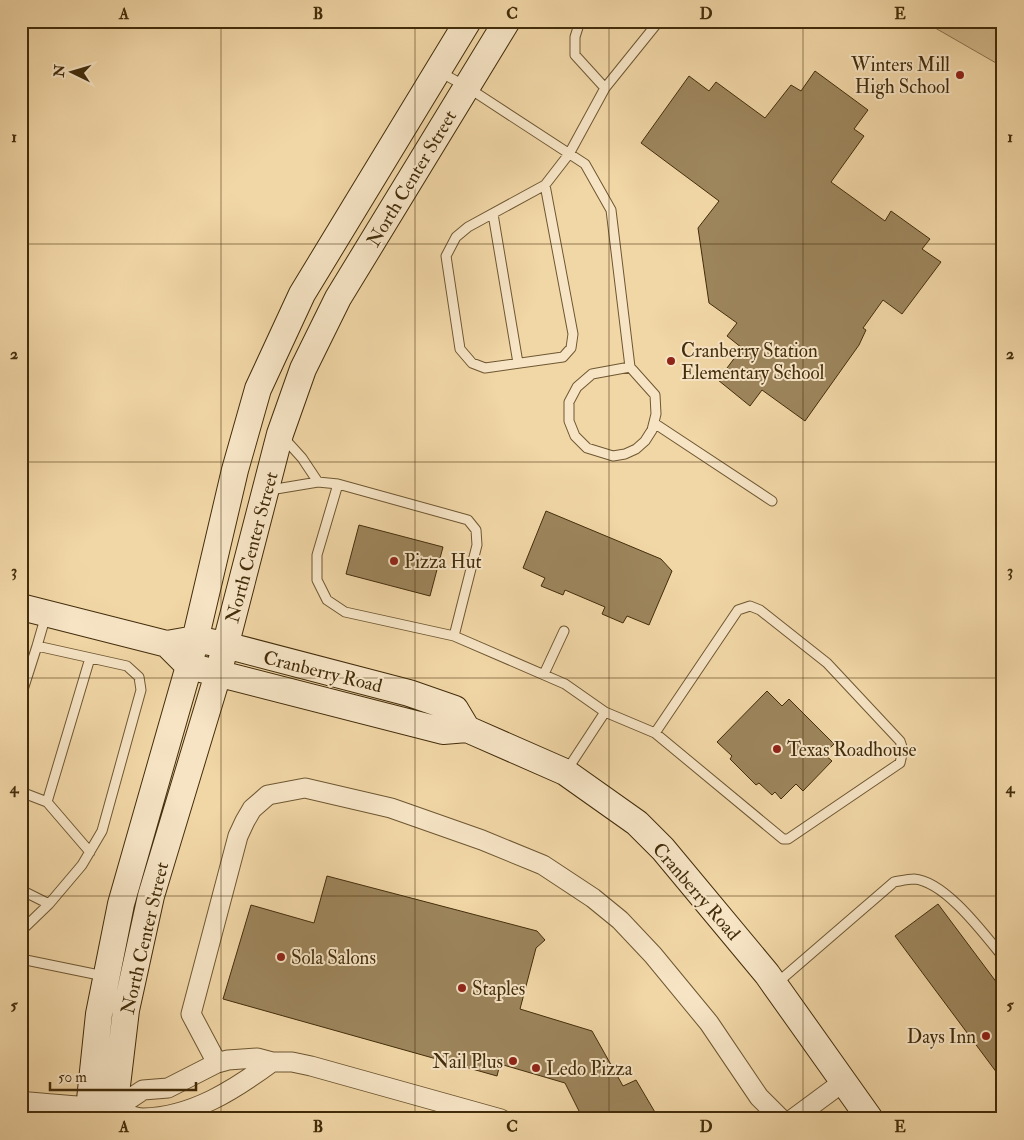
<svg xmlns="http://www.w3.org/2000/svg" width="1024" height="1140" font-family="'IM FELL Double Pica',serif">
<rect width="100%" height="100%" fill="#f1d6a6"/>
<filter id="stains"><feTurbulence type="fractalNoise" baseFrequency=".004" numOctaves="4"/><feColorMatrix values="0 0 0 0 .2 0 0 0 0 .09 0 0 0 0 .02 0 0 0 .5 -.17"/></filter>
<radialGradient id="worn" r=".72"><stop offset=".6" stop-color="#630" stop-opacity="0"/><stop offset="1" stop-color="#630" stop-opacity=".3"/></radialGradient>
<path fill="#d3b98c" stroke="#8b734c" d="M 923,21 L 1003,21 L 1003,67 Z"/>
<path fill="#9d855c" stroke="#432d0b" d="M 815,71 L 868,110 L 854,129 L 864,136 L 831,182 L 885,221 L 891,211 L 930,239 L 922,249 L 941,262 L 902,314 L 883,300 L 863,328 L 866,330 L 859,345 L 805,421 L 762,390 L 750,406 L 718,380 L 742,348 L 727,336 L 737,323 L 709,303 L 698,228 L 719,201 L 641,143 L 689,76 L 709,91 L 716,82 L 765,118 L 791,85 L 801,91 Z
M 546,511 L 661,559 L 672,571 L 649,625 L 627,616 L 623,623 L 602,614 L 605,607 L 565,590 L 563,595 L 541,586 L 545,578 L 523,568 Z
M 359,525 L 443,547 L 430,596 L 346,574 Z
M 767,691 L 782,706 L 789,699 L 834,744 L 824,754 L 832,761 L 803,791 L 796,784 L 781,799 L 775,792 L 772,795 L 759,783 L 756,785 L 730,759 L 732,756 L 717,742 Z
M 327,876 L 537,931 L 545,940 L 536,948 L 520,1009 L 592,1031 L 623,1086 L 636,1080 L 659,1119 L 583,1119 L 565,1083 L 500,1064 L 497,1076 L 223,999 L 251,905 L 314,923 Z
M 938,904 L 1003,991 L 1003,1081 L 895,936 Z"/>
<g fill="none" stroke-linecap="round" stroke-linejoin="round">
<g stroke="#6e5732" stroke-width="11">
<path id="lane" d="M 580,21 L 575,37 L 575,55 L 605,88
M 440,72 L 467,87 L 585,164 L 611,210 L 630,367 L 655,395 L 656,414 L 652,430 L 645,441 L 636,449 L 625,454 L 613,456 L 587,448 L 575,436 L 569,421 L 569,402 L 577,387 L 592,374 L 630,367
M 545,185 L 573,334 L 571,348 L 563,357 L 485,368 L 472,363 L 460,349 L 446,256 L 456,237 L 468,227 L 545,185 L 569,154 L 605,88 L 659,21
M 493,214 L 518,363
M 654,423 L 772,501
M 318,482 L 338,484 L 468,520 L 476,530 L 477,545 L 454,636 L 565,684 L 605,712 L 655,733 L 783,839 L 788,839 L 900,763 L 903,750 L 900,741 L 827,663 L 760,610 L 750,606 L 738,610 L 655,733
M 338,484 L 317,555 L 317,580 L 327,600 L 345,612 L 454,636
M 270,490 L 318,482 L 302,458 L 283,437
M 544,674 L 564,631
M 21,696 L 37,646
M 567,770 L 605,712
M 21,792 L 47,802
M 90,852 L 47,802 L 90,658
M 21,890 L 49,904 L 82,865 L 102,831 L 141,690 L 139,677 L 127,666 L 37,646 L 46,615
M 21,931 L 49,904
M 21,959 L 104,976
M 777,983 L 894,882 C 900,881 908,879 914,879 C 945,881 984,934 1003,957"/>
</g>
<g stroke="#6e5732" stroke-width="21">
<path id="street" d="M 217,1063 L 191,1014 L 238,836 L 245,821 L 252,809 L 268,795 L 305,788 L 391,808 L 482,840 L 543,865 L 593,898 L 620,920 L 653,955 L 709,1023 L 759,1097 L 781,1119
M 21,1101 C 52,1105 83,1105 113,1110 C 123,1112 133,1118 143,1118 C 192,1117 234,1090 272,1062
M 113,1110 L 143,1090 L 168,1088 L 217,1063 L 228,1060 L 257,1058 L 272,1062 L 292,1062 L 311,1066 L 501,1119
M 793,1119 L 843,1082"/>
</g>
<g stroke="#432d0b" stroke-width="28">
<path id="secondary" d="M 21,607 L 167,644 L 195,639 L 225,645 L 409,693 L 455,709 L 467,729
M 167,644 L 189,666 L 443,731 L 467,729 L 565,772 L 637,823 L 663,849 L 767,974 L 870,1119
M 88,1119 L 99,1014 L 121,904 L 189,666 L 235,470 L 258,389 L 302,294 L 468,21
M 113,1119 L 126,1010 L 151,896 L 218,674 L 280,434 L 303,369 L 338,298 L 507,21"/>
</g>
<use href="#lane" stroke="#f6e4c5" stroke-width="9"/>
<use href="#street" stroke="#f6e4c5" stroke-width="19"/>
<use href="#secondary" stroke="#f6e4c5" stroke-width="26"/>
</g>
<path fill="none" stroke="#432d0b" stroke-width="1" stroke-opacity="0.55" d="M 221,21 L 221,1119M 415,21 L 415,1119M 609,21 L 609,1119M 803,21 L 803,1119M 21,244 L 1003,244M 21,462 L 1003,462M 21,678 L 1003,678M 21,896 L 1003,896"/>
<g fill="#8f2418" stroke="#f6e4c5" stroke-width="2">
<circle cx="960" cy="75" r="5"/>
<circle cx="671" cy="361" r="5"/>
<circle cx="394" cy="561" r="5"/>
<circle cx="777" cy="749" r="5"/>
<circle cx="281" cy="957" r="5"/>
<circle cx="462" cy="988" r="5"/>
<circle cx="986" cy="1036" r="5"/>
<circle cx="513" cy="1061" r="5"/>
<circle cx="536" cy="1068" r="5"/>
</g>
<g text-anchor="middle" stroke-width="4" stroke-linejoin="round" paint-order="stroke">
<g font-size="19" fill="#432d0b" stroke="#f6e4c5" text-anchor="start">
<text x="950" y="71" text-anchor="end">Winters Mill<tspan x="950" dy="22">High School</tspan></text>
<text x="681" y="357">Cranberry Station<tspan x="681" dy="22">Elementary School</tspan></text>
<text x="404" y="568">Pizza Hut</text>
<text x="787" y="756">Texas Roadhouse</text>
<text x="291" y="964">Sola Salons</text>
<text x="472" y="995">Staples</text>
<text x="976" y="1043" text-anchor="end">Days Inn</text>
<text x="503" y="1068" text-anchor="end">Nail Plus</text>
<text x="546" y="1075">Ledo Pizza</text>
</g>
<g font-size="19" fill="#432d0b" stroke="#f6e4c5">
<text transform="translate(411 178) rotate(-59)" y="7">North Center Street</text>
<text transform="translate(251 547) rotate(-75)" y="7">North Center Street</text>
<text transform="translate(323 671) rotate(14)" y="7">Cranberry Road</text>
<text transform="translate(697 891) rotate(49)" y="7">Cranberry Road</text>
<text transform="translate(144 938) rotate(-77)" y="7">North Center Street</text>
</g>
</g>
<rect width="1024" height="1140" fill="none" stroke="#f1d6a6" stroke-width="55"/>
<g transform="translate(72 72) rotate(275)" stroke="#f6e4c5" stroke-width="4" paint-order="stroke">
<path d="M0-4L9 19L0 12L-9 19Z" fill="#432d0b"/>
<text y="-8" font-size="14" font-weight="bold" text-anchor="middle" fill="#432d0b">N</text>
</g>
<path d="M50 1082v8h146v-8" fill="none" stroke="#432d0b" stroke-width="2.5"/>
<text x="58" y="1082" font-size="15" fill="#432d0b" stroke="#f6e4c5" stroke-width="4" paint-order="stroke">50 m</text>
<rect x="28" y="28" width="968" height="1084" fill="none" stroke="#432d0b" stroke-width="2"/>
<g font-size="16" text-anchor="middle" font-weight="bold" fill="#432d0b">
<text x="124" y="19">A</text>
<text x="318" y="19">B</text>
<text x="512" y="19">C</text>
<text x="706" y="19">D</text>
<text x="900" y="19">E</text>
<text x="14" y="142">1</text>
<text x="1010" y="142">1</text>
<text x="14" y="359">2</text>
<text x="1010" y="359">2</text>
<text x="14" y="576">3</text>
<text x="1010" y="576">3</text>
<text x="14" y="793">4</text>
<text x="1010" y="793">4</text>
<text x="14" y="1010">5</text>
<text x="1010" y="1010">5</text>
<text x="124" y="1132">A</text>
<text x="318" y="1132">B</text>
<text x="512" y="1132">C</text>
<text x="706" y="1132">D</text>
<text x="900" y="1132">E</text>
</g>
<rect width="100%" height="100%" filter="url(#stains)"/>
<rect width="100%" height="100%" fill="url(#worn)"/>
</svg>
